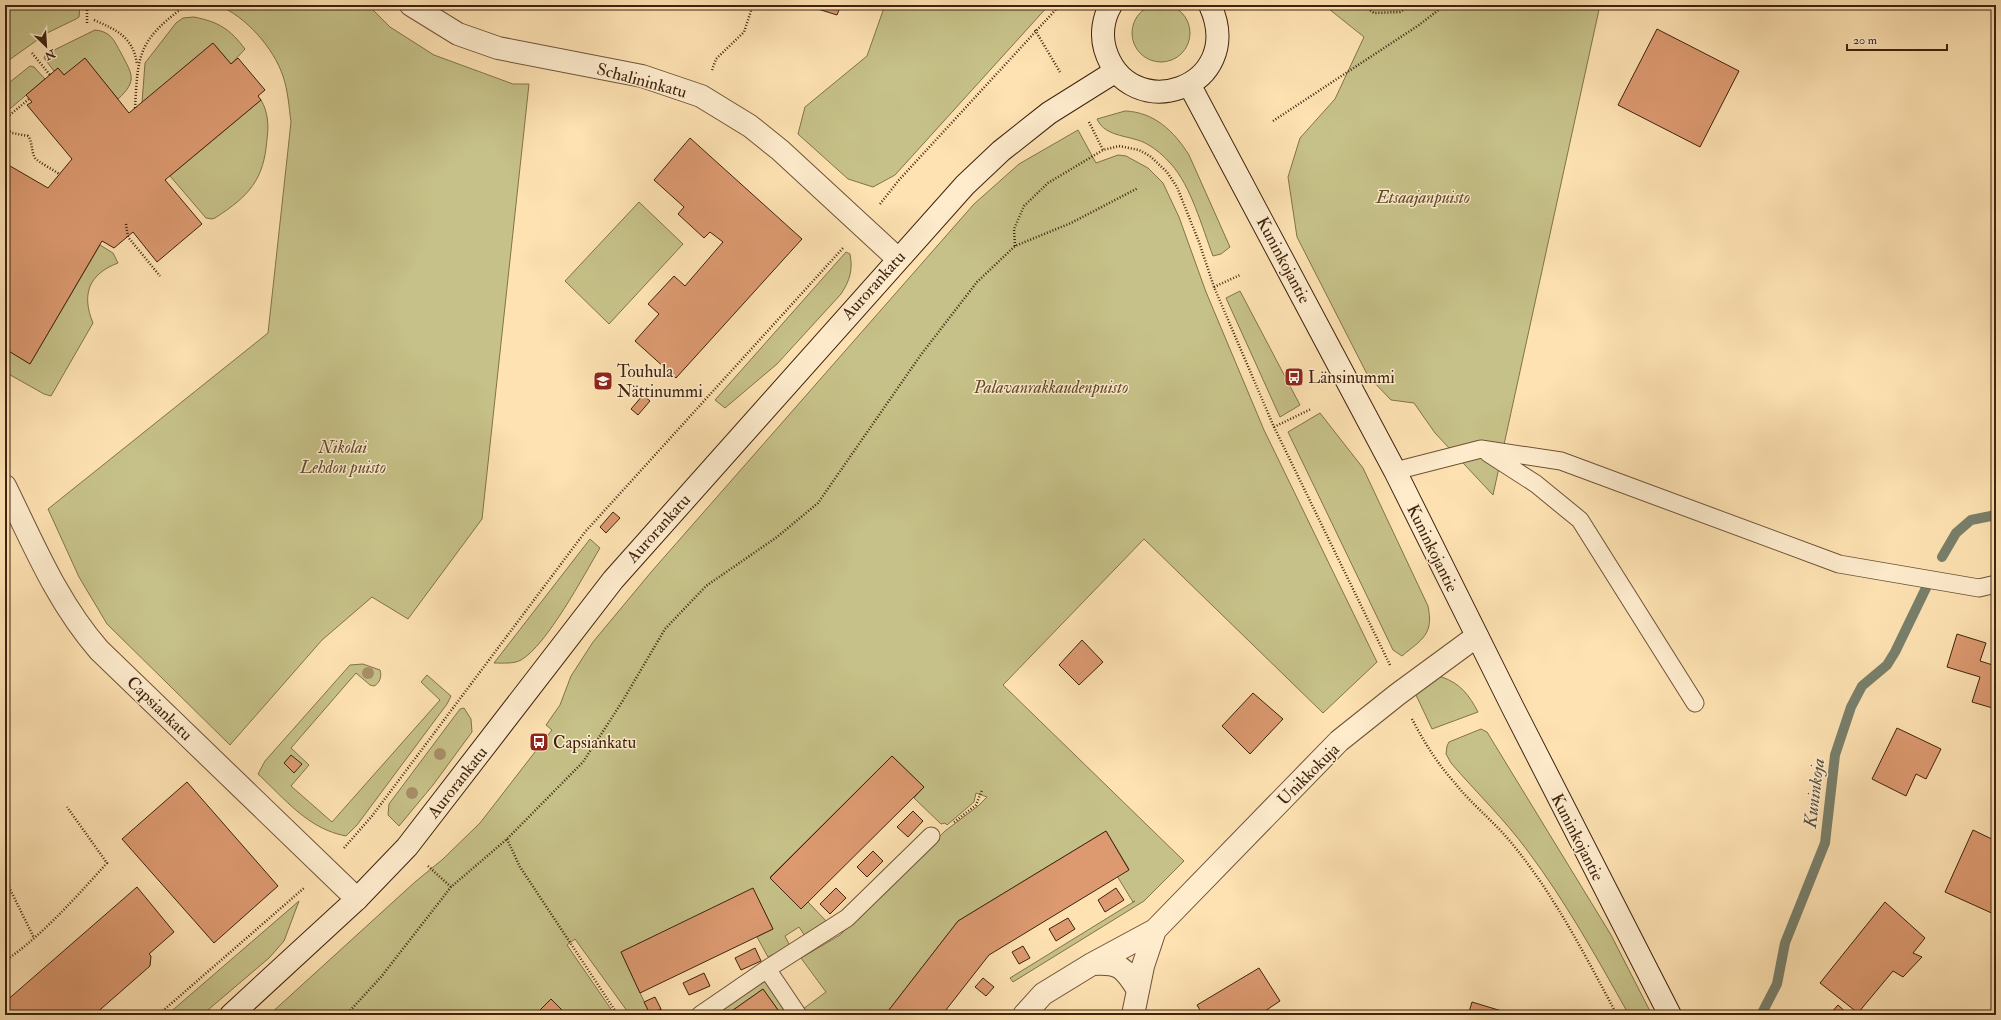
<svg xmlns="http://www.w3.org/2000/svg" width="2001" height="1020" font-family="'IM FELL Double Pica',serif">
<rect width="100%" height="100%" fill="#fee2b2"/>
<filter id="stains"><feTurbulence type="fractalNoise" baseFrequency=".005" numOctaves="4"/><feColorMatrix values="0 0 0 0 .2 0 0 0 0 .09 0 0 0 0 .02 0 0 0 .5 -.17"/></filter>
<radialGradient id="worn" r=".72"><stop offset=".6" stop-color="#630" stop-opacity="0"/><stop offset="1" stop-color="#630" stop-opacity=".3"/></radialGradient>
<path fill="#c6c188" stroke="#82724b" d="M1132 33a29 29 0 1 1 58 0a29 29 0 1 1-58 0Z
M 5,5 L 80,5 L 79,17 L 76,19 L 47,33 L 5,63 Z
M 218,5 L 368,5 L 390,27 L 434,55 L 513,84 L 529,84 L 482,519 L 408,619 L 372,597 L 322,640 L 230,745 L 107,624 L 79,577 L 48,509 L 268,333 L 291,122 C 289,107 288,91 283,76 C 273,47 246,17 218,5 Z
M 885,5 L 1049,5 L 895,175 L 873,187 L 848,179 L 798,134 L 805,107 L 867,56 Z
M 1324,5 L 1600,5 L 1493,495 L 1435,433 L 1414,403 L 1391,400 L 1368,376 L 1297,237 L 1288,177 L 1300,138 L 1335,99 L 1364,37 Z
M 194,17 C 219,22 230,29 245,49 L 231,64 L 213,43 L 142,103 L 145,63 L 176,23 L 183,18 Z
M 95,30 C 112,32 114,41 121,53 C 131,73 139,80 118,99 L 85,59 L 64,75 L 58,68 L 54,71 L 44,58 L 46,54 Z
M 30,66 L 34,67 L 45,79 L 5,113 L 5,86 Z
M 261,100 C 268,112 269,125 267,139 C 264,180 249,196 215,218 L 212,219 L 206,218 L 170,176 Z
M 1125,111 C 1154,112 1174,131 1189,155 L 1230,247 L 1221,254 L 1213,256 C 1202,227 1191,186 1171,164 C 1164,156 1156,149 1147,144 C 1132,135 1105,138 1097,119 Z
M 1078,130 L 1096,163 L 1118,155 L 1126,156 L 1148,168 L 1163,183 L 1179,217 L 1206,292 L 1264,430 L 1377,662 L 1323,713 L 1144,539 L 1003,685 L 1184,861 L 1144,901 L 1013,982 L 1010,978 L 1135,901 L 1133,902 L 1117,876 L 1129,869 L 1106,831 L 958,921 L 885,1015 L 807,1015 L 803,1009 L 826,992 L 801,958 L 840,935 L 945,831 L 978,806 L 987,797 L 976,793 L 974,802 L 947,825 L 945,823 L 941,824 L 914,798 L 924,787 L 892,756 L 770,877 L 801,909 L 808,902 L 828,923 L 805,936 L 799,927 L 785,936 L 790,946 L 768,957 L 757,937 L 773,929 L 753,889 L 621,952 L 650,1014 L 661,1009 L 663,1015 L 630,1015 L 575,939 L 567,945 L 615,1015 L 567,1015 L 551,999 L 535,1015 L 269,1015 L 415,882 L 443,859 L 480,823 L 552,730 L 546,725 L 560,705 L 571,676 L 593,642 L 652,571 L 974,204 L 1019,164 Z
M 639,202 L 683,244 L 609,324 L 565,281 Z
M 100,245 L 113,253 L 118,263 C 89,274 81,294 93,323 L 51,396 L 44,394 L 5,372 L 5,353 L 7,350 L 30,364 Z
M 846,252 L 850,254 C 853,270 850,280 841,294 L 777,364 L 725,408 L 715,400 Z
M 1240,291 L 1300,405 L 1280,417 L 1226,298 Z
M 1320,413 L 1363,468 L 1428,606 C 1434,635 1422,639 1402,656 L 1393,650 L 1288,432 Z
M 590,539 L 600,548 C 584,575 547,645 521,660 C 514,664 503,663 494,663 Z
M 363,664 L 380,670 C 382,676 380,683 374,686 L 370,685 L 356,673 L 291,748 L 309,765 L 291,786 L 332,822 L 440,700 L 421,682 L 427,675 L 451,696 L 447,704 L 357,825 L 346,836 C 308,829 285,799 258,774 L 265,761 L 350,665 Z
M 1442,677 C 1461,684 1469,695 1478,712 L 1432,729 L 1416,695 L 1417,689 L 1435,678 Z
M 464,708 L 471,719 L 472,732 L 433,785 L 399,826 L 388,815 L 389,804 L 460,709 Z
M 1481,729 L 1487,732 L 1611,935 L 1652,1015 L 1629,1015 C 1597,958 1566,902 1527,850 C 1504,819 1476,792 1451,763 L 1446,754 L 1447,746 L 1449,742 Z
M 299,901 L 284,941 L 269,958 L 202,1015 L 167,1015 Z
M 758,981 L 767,981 L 788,1013 L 781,1014 L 763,989 L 726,1015 L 710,1015 Z"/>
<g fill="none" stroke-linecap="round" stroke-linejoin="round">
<path stroke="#79806c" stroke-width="10" d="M 1942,557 L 1956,533 L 1971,520 L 1996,515
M 1761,1015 L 1777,984 L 1785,943 L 1825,843 L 1835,755 L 1851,707 L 1862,686 L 1887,665 L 1895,652 L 1926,588"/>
</g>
<path fill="#dd9a71" stroke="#3f220e" d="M 805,5 L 841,5 L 837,15 Z
M 1657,29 L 1739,71 L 1700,147 L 1618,105 Z
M 213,43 L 231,64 L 238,58 L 265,90 L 258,96 L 261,100 L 165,180 L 202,224 L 157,262 L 133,232 L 114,248 L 102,241 L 30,364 L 7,350 L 5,353 L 5,258 L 9,251 L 5,249 L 5,163 L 48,188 L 72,159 L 27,105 L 32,102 L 26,95 L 58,68 L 64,75 L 85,58 L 129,113 Z
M 690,138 L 802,239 L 676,378 L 635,341 L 659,314 L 648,304 L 674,276 L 685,286 L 723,242 L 710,232 L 704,238 L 678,214 L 684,207 L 654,180 Z
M 643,395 L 650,401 L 638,415 L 631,409 Z
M 613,512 L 620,518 L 606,533 L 600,527 Z
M 1957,634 L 1986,643 L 1980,661 L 1996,666 L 1996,709 L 1972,702 L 1980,677 L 1947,667 Z
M 1082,640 L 1103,662 L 1079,685 L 1059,665 Z
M 1253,693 L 1283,719 L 1250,754 L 1222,726 Z
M 1897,728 L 1941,749 L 1926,779 L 1916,774 L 1906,796 L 1872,779 Z
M 291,755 L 302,764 L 294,773 L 284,763 Z
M 892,756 L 924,787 L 801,909 L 770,878 Z
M 187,782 L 278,886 L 214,943 L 122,839 Z
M 913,811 L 923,821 L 908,837 L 897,827 Z
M 1973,830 L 1996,841 L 1996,915 L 1945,892 Z
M 1106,831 L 1129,870 L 989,955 L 942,1015 L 885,1015 L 958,921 Z
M 873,851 L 883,861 L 867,877 L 857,867 Z
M 137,887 L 174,932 L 149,954 L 151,956 L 150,966 L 94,1015 L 5,1015 L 5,1002 Z
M 753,888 L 773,929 L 640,993 L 621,952 Z
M 836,888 L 846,898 L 830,914 L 820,904 Z
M 1116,888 L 1124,900 L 1105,912 L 1098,900 Z
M 1885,902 L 1925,938 L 1913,953 L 1922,957 L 1903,977 L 1893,971 L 1858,1013 L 1820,983 Z
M 1068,918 L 1075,929 L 1056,941 L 1049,929 Z
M 1023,946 L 1030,958 L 1019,964 L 1012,952 Z
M 755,948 L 761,961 L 741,970 L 735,958 Z
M 1259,968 L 1280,1001 L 1259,1015 L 1203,1015 L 1197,1005 Z
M 704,973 L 710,986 L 689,995 L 683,983 Z
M 983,978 L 994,987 L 986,996 L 975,987 Z
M 763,989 L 778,1010 L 770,1015 L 726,1015 Z
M 655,997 L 661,1009 L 650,1014 L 644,1002 Z
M 551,999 L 567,1015 L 535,1015 Z
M 1472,1002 L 1505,1012 L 1504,1015 L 1468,1015 Z
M 1838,1005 L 1849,1015 L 1829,1015 Z"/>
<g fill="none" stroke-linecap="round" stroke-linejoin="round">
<g stroke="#6f5237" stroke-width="19">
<path id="lane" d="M 1488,453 L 1536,484 L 1580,520 L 1695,703
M 1395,471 L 1481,449 L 1561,461 L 1839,564 L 1979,588 L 1996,584
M 700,1015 L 767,969
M 798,1015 L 767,969 L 847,918 L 931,836"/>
</g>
<g stroke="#6f5237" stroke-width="24">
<path id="street" d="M 411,5 L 458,34 L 498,48 L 642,76 L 701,96 L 750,126 L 780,150 L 897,258
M 5,486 C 33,543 57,602 99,650 L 357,899
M 1092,964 C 1119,962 1124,967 1138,990
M 1024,1015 L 1043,994 L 1092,964 L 1155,930 L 1339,741 L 1398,694 L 1477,636
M 1133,1015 L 1143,966 L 1155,930"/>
</g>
<g stroke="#3f220e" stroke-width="24">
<path id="secondary" d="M 1111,5 C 1103,18 1101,35 1105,49 C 1128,127 1248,89 1210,5
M 1189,84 L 1395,471 L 1513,708 L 1670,1015
M 231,1015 L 357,899 L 407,847 L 613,580 L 965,185 L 1001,151 L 1049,113 L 1116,71"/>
</g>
<path stroke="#3f220e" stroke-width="2.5" stroke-dasharray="1 2" stroke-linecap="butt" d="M 1363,5 L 1374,13 L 1400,12 L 1411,5
M 94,20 C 117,30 133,37 137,64
M 87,23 L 87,5
M 1035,30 L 1060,72
M 32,53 L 50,75
M 712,70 L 716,59 L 744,32 L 753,5
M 135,108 C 138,57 137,42 181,9 L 176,5
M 5,119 L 29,99
M 1273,121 L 1419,25 L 1445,5
M 1089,122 L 1103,150
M 5,128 L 12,133 L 28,136 C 33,143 31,151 35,158 C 38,162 54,170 59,174
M 880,204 L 899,180 L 1060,5
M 126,224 L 128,237 L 160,276
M 1015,246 L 1014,229 L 1024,206 L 1048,183 L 1103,150 L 1119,146 L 1139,150 L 1150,156 L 1167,172 L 1177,187 L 1199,242 L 1214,287 L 1274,427 L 1390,665
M 5,257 L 6,257
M 1214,287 L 1240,275
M 1274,427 L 1311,409
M 1412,719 C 1424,742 1437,763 1454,782 C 1472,805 1496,823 1514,846 C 1556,898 1586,957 1617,1015
M 954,822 L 976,805 L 982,790
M 507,839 L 520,867 L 618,1015
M 344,848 L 372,816 L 585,532 L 843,248
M 428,866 L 451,887
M 5,879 L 34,938
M 5,961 C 44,934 75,898 107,863 L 67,807
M 158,1015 L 304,888
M 346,1015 L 381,977 L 451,887 L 507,839 L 583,762 L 622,702 L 665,629 L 706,586 L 777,537 L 818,503 L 920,356 L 977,282 L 1015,246 L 1071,223 L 1138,188"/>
<use href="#lane" stroke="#feeccd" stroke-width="17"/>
<use href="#street" stroke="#feeccd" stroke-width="22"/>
<use href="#secondary" stroke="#feeccd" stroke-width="22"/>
</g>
<g fill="#a88e68">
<circle cx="368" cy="673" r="6"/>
<circle cx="440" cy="754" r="6"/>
<circle cx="412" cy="793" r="6"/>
</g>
<defs>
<g id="bus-square" transform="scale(1)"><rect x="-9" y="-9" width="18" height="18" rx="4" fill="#8f2418" stroke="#feeccd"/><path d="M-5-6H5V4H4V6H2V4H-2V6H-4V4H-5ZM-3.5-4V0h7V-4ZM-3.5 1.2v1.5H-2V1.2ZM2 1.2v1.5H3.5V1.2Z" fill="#fff"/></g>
<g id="school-square" transform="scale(1)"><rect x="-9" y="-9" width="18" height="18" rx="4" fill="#8f2418" stroke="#feeccd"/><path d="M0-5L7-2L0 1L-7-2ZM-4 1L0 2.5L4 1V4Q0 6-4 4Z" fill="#fff"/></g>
</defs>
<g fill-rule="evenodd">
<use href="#bus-square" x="1294" y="377"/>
<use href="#school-square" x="603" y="381"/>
<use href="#bus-square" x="539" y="742"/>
</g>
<g text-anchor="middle" stroke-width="3" stroke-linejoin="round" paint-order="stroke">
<g font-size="17" fill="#3f220e" stroke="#feeccd">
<text transform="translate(642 80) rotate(15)" y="6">Schalininkatu</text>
<text transform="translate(1284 260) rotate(62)" y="6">Kuninkojantie</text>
<text transform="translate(873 285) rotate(-48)" y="6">Aurorankatu</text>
<text transform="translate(658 528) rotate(-48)" y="6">Aurorankatu</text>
<text transform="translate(1433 548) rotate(64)" y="6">Kuninkojantie</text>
<text transform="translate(160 708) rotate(44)" y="6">Capsiankatu</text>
<text transform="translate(1308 774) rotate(-45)" y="6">Unikkokuja</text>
<text transform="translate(457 782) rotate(-52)" y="6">Aurorankatu</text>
<text transform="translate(1578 837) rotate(63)" y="6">Kuninkojantie</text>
</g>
<g font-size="17" font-style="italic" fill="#614a2c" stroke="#feeccd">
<text x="1423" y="203">Etsaajanpuisto</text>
<text x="1051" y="393">Palavanrakkaudenpuisto</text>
<text x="343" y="453">Nikolai<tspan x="343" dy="20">Lehdon puisto</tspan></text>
</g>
<g font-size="17" fill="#3f220e" stroke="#feeccd" text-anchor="start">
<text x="617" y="377">Touhula<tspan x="617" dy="20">Nättinummi</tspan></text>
<text x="1308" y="383">Länsinummi</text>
<text x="553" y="748">Capsiankatu</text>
</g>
<g font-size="18" font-style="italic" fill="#5c513d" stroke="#feeccd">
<text transform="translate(1814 793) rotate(-83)" y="6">Kuninkoja</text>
</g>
</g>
<rect width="2001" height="1020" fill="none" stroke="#fee2b2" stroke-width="20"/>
<rect x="6" y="6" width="1989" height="1008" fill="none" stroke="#3f220e" stroke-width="2"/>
<rect x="10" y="10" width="1981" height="1000" fill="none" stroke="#3f220e"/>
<g transform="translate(46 46) rotate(155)" stroke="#feeccd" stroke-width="3" paint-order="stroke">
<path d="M0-3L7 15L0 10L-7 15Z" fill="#3f220e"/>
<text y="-6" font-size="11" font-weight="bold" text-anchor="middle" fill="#3f220e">N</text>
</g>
<path d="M1847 44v6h100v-6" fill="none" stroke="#3f220e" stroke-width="2"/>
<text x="1853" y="44" font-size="12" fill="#3f220e" stroke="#feeccd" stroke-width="3" paint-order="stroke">20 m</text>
<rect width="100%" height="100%" filter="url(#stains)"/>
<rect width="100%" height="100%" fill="url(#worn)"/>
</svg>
